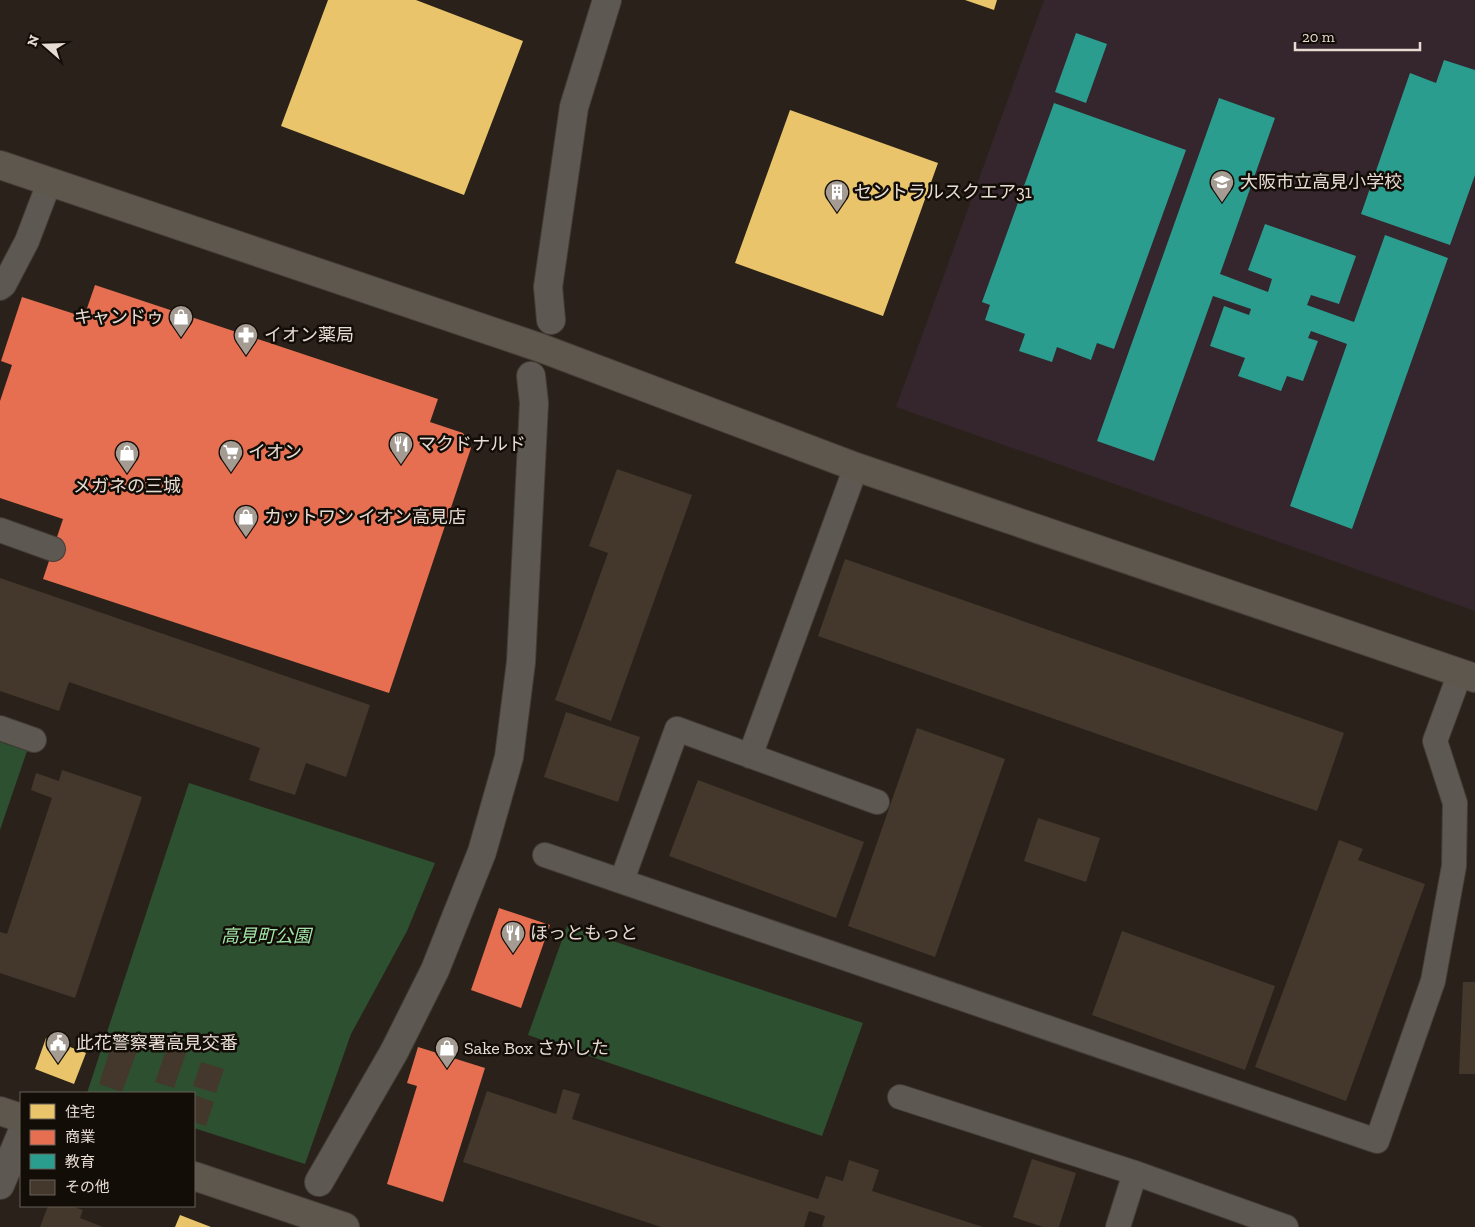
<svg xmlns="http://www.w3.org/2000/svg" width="1475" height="1227" font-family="'Zilla Slab','Noto Sans JP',serif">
<rect width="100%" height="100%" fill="#2a221a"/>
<path fill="#35252d" d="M 1044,0 L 1475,0 L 1475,611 L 896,407 Z"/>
<path fill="#2d5030" d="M 0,742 L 27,751 L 0,830 Z
M 189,783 L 435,863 L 407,931 L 351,1034 L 305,1164 L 194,1128 L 194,1093 L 87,1093 Z
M 567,926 L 863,1023 L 822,1136 L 528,1035 Z"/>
<path fill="#e9c46a" d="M 328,0 L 416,0 L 523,41 L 464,195 L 281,126 Z
M 965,0 L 997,0 L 994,10 Z
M 790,110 L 938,163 L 883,316 L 735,263 Z
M 46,1038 L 86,1053 L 74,1084 L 35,1069 Z
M 180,1215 L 211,1227 L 175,1227 Z"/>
<path fill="#e76f51" d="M 95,285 L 438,399 L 430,422 L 463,433 L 471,448 L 389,693 L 43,579 L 63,519 L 0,498 L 0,401 L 12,365 L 1,361 L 22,297 L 84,317 Z
M 499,908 L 550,925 L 521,1008 L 471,990 Z
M 418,1047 L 485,1068 L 443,1202 L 387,1184 L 417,1086 L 407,1083 Z"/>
<path fill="#2a9d8f" d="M 1076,33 L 1107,44 L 1086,103 L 1055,92 Z
M 1444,60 L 1475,70 L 1475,175 L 1450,245 L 1361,214 L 1410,73 L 1436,83 Z
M 1219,98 L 1275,118 L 1220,274 L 1268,292 L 1272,279 L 1248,270 L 1265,224 L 1356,256 L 1339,304 L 1311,295 L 1307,305 L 1354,322 L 1385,235 L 1448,258 L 1352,529 L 1290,506 L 1347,344 L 1311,331 L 1308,338 L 1318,341 L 1303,381 L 1287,376 L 1281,391 L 1238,376 L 1245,358 L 1210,346 L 1224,306 L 1249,315 L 1251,309 L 1213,296 L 1154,461 L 1097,441 Z
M 1054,103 L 1186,150 L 1114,349 L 1097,343 L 1091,360 L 1057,347 L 1052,362 L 1019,351 L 1025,334 L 985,320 L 990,305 L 982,302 Z"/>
<path fill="#44382d" d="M 617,469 L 692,495 L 611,721 L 555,700 L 608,553 L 589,546 Z
M 845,559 L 1344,733 L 1317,811 L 818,636 Z
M 0,578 L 370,705 L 346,777 L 306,763 L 295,795 L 249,780 L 260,748 L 69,682 L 59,711 L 0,691 Z
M 566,712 L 640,737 L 618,802 L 544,777 Z
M 917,728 L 1005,759 L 935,957 L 848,926 Z
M 62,770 L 142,797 L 75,998 L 0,973 L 0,932 L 7,934 L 52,798 L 31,790 L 36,773 L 59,781 Z
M 698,780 L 864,842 L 836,918 L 669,856 Z
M 1038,818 L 1100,838 L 1086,882 L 1024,861 Z
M 1339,840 L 1363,849 L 1358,860 L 1425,884 L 1346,1101 L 1255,1067 Z
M 1122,931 L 1275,986 L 1245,1070 L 1092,1015 Z
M 1463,982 L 1475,982 L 1475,1074 L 1459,1074 Z
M 112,1043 L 137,1051 L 122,1092 L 99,1084 Z
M 167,1047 L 186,1053 L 174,1088 L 155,1082 Z
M 201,1062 L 224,1069 L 216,1093 L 193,1086 Z
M 563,1089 L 580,1094 L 572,1119 L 818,1199 L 826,1176 L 843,1181 L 849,1160 L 879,1170 L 872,1191 L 983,1227 L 824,1227 L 822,1226 L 825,1216 L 809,1211 L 804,1227 L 661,1227 L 463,1162 L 487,1091 L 556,1114 Z
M 194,1095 L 214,1102 L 206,1126 L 194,1122 Z
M 1032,1159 L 1076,1173 L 1059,1227 L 1043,1227 L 1013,1217 Z
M 48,1206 L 71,1206 L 83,1210 L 80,1218 L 103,1227 L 40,1227 Z"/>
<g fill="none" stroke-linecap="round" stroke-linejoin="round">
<g stroke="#443e38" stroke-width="26">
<path id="lane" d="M 0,288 L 4,285 L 27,241 L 49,183
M 0,530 L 53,549
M 0,728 L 34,740
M 750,756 L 856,467
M 545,855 L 1377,1141 L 1433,981 L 1454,866 L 1455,803 L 1435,741 L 1460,673
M 622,880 L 677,729 L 877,802
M 900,1097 L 1135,1173 L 1286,1227
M 1118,1227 L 1135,1173"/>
</g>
<g stroke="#443e38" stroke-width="30">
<path id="street" d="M 551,320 L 548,287 L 574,107 L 607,0
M 319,1182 L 394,1052 L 435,970 L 482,852 L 509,757 L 521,662 L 534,403 L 531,376
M 0,1185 L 21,1135"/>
</g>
<g stroke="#443e38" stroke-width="30">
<path id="secondary" d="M 0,165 L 541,348 L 856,467 L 1475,678
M 0,1111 L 21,1118
M 194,1176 L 345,1227"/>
</g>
<use href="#lane" stroke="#5e5852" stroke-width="24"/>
<use href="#street" stroke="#5e5852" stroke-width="28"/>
<use href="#secondary" stroke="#5e574e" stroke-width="28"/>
</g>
<defs>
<g id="school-pin" transform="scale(1.25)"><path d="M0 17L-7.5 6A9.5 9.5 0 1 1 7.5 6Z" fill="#a49b92" stroke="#130d07"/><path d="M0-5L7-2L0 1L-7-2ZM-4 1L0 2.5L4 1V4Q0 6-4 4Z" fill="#fff"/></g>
<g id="building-pin" transform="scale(1.25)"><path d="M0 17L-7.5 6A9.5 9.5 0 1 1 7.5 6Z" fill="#a49b92" stroke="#130d07"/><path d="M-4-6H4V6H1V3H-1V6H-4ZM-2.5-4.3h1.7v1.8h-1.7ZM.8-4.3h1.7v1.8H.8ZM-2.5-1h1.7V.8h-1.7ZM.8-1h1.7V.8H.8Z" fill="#fff"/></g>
<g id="shop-pin" transform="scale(1.25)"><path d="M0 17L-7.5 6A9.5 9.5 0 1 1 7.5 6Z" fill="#a49b92" stroke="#130d07"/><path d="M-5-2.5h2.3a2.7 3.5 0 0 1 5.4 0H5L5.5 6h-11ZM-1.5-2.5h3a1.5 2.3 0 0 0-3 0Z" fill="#fff"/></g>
<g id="pharmacy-pin" transform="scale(1.25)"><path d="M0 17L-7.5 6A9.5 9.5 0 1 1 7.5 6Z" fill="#a49b92" stroke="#130d07"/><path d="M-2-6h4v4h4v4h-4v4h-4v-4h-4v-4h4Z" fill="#fff"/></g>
<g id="restaurant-pin" transform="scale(1.25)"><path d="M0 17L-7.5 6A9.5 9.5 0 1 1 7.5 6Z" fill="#a49b92" stroke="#130d07"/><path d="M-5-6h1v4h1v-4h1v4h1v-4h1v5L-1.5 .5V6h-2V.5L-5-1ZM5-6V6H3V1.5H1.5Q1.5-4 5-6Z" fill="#fff"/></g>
<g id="supermarket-pin" transform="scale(1.25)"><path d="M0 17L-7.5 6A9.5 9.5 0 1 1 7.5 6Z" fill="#a49b92" stroke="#130d07"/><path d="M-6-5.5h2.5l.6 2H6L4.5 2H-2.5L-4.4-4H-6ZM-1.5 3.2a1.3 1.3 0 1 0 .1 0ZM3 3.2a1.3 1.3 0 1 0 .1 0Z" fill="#fff"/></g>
<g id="civic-pin" transform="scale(1.25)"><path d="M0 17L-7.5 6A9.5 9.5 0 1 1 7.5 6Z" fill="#a49b92" stroke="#130d07"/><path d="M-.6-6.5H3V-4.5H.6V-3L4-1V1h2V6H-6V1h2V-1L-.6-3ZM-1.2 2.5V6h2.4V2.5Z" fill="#fff"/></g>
</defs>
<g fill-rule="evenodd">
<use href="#school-pin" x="1222" y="182"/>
<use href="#building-pin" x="837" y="192"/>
<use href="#shop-pin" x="181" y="317"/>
<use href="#pharmacy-pin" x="246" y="335"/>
<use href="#restaurant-pin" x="401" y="444"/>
<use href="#supermarket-pin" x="231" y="452"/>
<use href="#shop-pin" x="127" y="453"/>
<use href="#shop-pin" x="246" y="517"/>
<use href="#restaurant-pin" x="513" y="933"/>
<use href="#civic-pin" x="58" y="1043"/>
<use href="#shop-pin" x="447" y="1048"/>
</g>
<g text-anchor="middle" stroke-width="5" stroke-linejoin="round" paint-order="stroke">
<g font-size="18" fill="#e6dcd3" stroke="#130d07" text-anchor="start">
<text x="1240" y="188">大阪市立高見小学校</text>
<text x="854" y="198">セントラルスクエア31</text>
<text x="164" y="323" text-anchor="end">キャンドゥ</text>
<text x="264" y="341">イオン薬局</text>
<text x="418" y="450">マクドナルド</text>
<text x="248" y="458">イオン</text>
<text x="127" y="492" text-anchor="middle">メガネの三城</text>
<text x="264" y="523">カットワン イオン高見店</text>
<text x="530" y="939">ほっともっと</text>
<text x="76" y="1049">此花警察署高見交番</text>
<text x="464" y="1054">Sake Box さかした</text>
</g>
<g font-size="18" font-style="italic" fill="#a0e6a8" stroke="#130d07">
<text x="266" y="942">高見町公園</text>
</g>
</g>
<rect x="20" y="1092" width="175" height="115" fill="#130d07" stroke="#676059"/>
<rect x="30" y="1104" width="25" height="15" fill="#e9c46a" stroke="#676059"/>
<text x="65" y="1117" font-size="15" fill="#e6dcd3">住宅</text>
<rect x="30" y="1130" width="25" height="15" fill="#e76f51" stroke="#676059"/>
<text x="65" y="1142" font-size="15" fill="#e6dcd3">商業</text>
<rect x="30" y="1154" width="25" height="15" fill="#2a9d8f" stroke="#676059"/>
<text x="65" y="1167" font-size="15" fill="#e6dcd3">教育</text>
<rect x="30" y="1180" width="25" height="15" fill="#44382d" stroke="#676059"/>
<text x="65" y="1192" font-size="15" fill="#e6dcd3">その他</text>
<g transform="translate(45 45) rotate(290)" stroke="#130d07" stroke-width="4" paint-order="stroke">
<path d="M0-4L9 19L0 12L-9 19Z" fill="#e6dcd3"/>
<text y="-8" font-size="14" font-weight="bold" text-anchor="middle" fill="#e6dcd3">N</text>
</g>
<path d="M1295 42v8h125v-8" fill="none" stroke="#e6dcd3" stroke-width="2.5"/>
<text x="1302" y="42" font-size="15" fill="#e6dcd3" stroke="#130d07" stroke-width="4" paint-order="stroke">20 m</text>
</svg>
